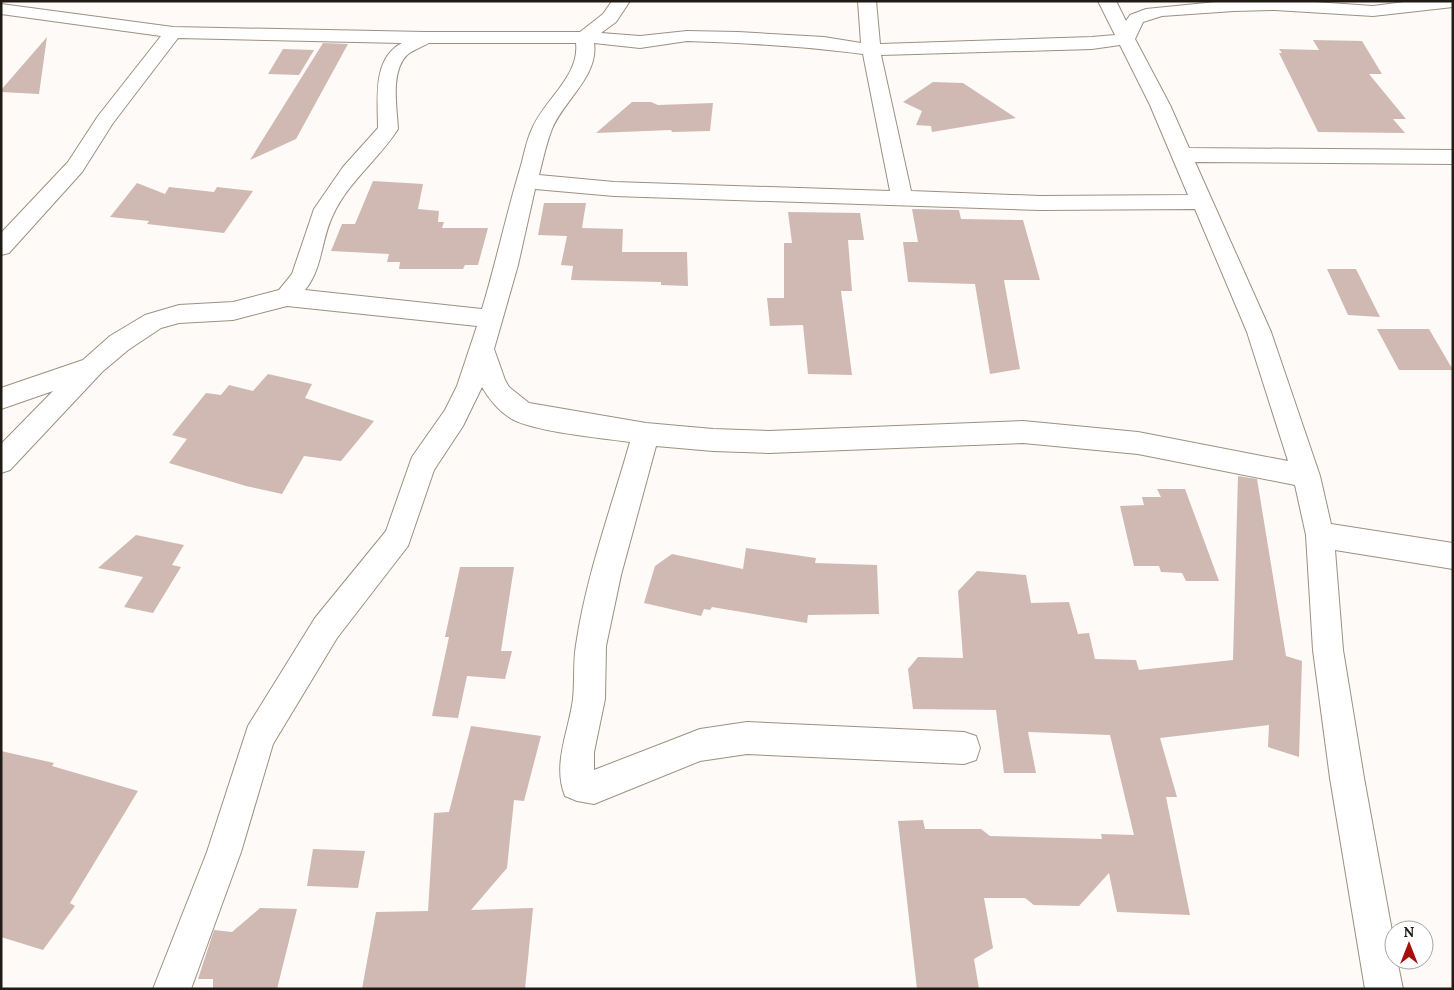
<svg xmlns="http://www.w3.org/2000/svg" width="1454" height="990" font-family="Lora,serif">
<rect width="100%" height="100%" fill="#fdfaf7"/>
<path fill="#d0b9b3" d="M 47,37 L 39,94 L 1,92 L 1,90 Z
M 1313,40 L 1362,41 L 1382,74 L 1369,74 L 1406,119 L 1393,119 L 1405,133 L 1318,132 L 1279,53 L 1282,53 L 1279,49 L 1319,50 Z
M 323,43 L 348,44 L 296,139 L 250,160 Z
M 283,49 L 314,50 L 299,75 L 268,74 Z
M 933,82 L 963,83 L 1016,118 L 932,132 L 931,126 L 916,125 L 922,111 L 903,102 Z
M 632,102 L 651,102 L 658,105 L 713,103 L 710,131 L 672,132 L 671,130 L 596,133 Z
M 373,181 L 423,184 L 418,209 L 439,211 L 438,222 L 444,222 L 442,228 L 488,228 L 478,265 L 465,265 L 463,269 L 399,269 L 400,262 L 387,262 L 389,254 L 331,251 L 342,224 L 355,224 Z
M 137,183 L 165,194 L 169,187 L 214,192 L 217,187 L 253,191 L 224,233 L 147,224 L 149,221 L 110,217 Z
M 544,203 L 586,203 L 582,228 L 623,229 L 622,252 L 687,252 L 688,286 L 661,285 L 661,282 L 571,280 L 573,266 L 561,265 L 567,236 L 538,235 Z
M 912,209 L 959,210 L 961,219 L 1023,220 L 1040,280 L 1004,280 L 1020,369 L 990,374 L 975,284 L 908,282 L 903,242 L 918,242 Z
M 788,212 L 860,213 L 864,240 L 848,240 L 852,291 L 841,291 L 852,375 L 808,374 L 803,325 L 770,326 L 767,298 L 784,298 L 784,243 L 792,243 Z
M 1327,269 L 1356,269 L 1380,317 L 1348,315 Z
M 1377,329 L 1429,329 L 1453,370 L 1399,370 Z
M 268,374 L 312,384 L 305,398 L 374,421 L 341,461 L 304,456 L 282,494 L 246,486 L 169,463 L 187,439 L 172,435 L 206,393 L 221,395 L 229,385 L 253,391 Z
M 1238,476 L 1257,479 L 1286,656 L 1302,661 L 1299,757 L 1268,747 L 1269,725 L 1160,738 L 1177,797 L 1166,797 L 1190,915 L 1117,912 L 1109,873 L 1079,906 L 1034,905 L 1025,898 L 984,898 L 993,948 L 974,959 L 979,989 L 917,989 L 898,821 L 923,820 L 925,829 L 981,829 L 990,836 L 1102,839 L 1101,834 L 1134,835 L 1110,735 L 1028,732 L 1036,773 L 1004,773 L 996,710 L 913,709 L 908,669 L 918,657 L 963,658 L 958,591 L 977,571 L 1026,575 L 1031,603 L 1069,602 L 1078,634 L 1089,633 L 1095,659 L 1136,660 L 1139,670 L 1233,660 Z
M 1157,489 L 1185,489 L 1219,581 L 1186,581 L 1182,573 L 1161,572 L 1159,566 L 1134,566 L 1120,506 L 1144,505 L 1142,497 L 1161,497 Z
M 136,535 L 184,545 L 172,565 L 181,567 L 153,613 L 124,607 L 143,577 L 98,568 Z
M 746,548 L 816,558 L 815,563 L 877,565 L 879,614 L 808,615 L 807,623 L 712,607 L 710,610 L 704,609 L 701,616 L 644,603 L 655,566 L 672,554 L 743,569 Z
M 460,567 L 514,567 L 501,651 L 512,651 L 505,679 L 467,676 L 458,718 L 432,716 L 449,637 L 445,637 Z
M 471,726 L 541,736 L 524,801 L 514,800 L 507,868 L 471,910 L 533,908 L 525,989 L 362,989 L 376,912 L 428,911 L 434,813 L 449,812 Z
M 1,751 L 54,763 L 52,766 L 138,791 L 70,903 L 75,906 L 43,950 L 1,937 Z
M 313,849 L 365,851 L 358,888 L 307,886 Z
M 260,908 L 297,909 L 277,989 L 213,989 L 213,979 L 198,979 L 214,930 L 232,932 Z"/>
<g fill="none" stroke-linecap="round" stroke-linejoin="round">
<g stroke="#9d9080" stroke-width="2">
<path id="minor" d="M 612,1 L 630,1 L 616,22 L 601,33 L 640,36 L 687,31 L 738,32 L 824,37 L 861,43 L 858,1 L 876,1 L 880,44 L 1092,37 L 1115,35 L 1098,1 L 1116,1 L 1126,21 L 1130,15 L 1146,9 L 1226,1 L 1300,1 L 1373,6 L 1412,1 L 1453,1 L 1453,7 L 1373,16 L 1275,10 L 1234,11 L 1162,16 L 1143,22 L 1135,39 L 1170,105 L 1189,148 L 1453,150 L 1453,164 L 1195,162 L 1271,332 L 1320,476 L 1331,524 L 1453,543 L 1453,569 L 1335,550 L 1343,650 L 1364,778 L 1394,942 L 1394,960 L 1397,960 L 1403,989 L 1365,989 L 1330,778 L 1313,650 L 1306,535 L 1295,485 L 1138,454 L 1023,443 L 769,453 L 713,451 L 656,446 L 621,575 L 606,646 L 605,699 L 594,752 L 594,770 L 700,729 L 747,722 L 964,732 L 976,736 L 980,748 L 976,760 L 964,764 L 747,754 L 700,761 L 594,804 L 577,801 L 565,796 C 552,764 569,731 573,699 C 575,681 573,663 576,645 C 586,576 611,509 630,442 C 602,438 533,432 510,418 C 498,410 489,399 482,387 L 463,426 L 434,470 L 408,546 L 337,638 L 273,744 L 241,852 L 191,989 L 153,989 L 207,852 L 248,726 L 315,618 L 386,531 L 412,457 L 445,410 L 457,386 L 477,326 L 287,306 L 233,320 L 179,323 L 161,328 L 128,350 L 102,372 L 10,470 L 1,473 L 1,444 L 53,391 L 1,409 L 1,388 L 83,360 L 110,336 L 145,315 L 179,305 L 233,302 L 279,290 L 292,274 L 314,209 L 343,167 L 378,128 C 378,98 372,59 402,43 L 178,38 L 113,123 L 82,172 L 9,253 L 1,255 L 1,233 L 68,162 L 98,116 L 161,36 L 1,14 L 1,4 L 173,27 L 425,32 L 580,32 L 603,14 ZM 687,41 C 746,43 804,46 863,54 L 890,191 L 614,182 L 539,175 C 543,160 546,144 552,129 C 563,101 599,76 594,43 L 640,48 ZM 429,43 L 576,43 C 580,76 544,100 532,129 C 526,141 524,156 520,169 C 506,215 496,263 482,309 L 305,290 C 323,268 321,239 333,215 C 348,182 379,159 398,129 C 397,107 390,72 407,55 C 413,50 422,47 429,43 ZM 1120,45 L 1150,105 L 1188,195 L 1040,196 L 911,191 L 881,55 L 1092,49 ZM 535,189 L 614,196 L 1040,210 L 1195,209 L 1247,332 L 1288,461 L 1138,432 L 1023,421 L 769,431 L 713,429 L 646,423 L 529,403 L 509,387 L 505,380 L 494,349 L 518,265 Z"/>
</g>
<use href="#minor" fill="#fff" fill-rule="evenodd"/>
</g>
<rect width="1454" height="990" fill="none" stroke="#201b15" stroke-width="5"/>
<g transform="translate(1409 945)"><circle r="24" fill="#ffffff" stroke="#a6a4a1"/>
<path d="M0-4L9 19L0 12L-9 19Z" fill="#a5110a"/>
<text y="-8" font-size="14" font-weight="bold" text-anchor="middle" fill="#201b15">N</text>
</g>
</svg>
